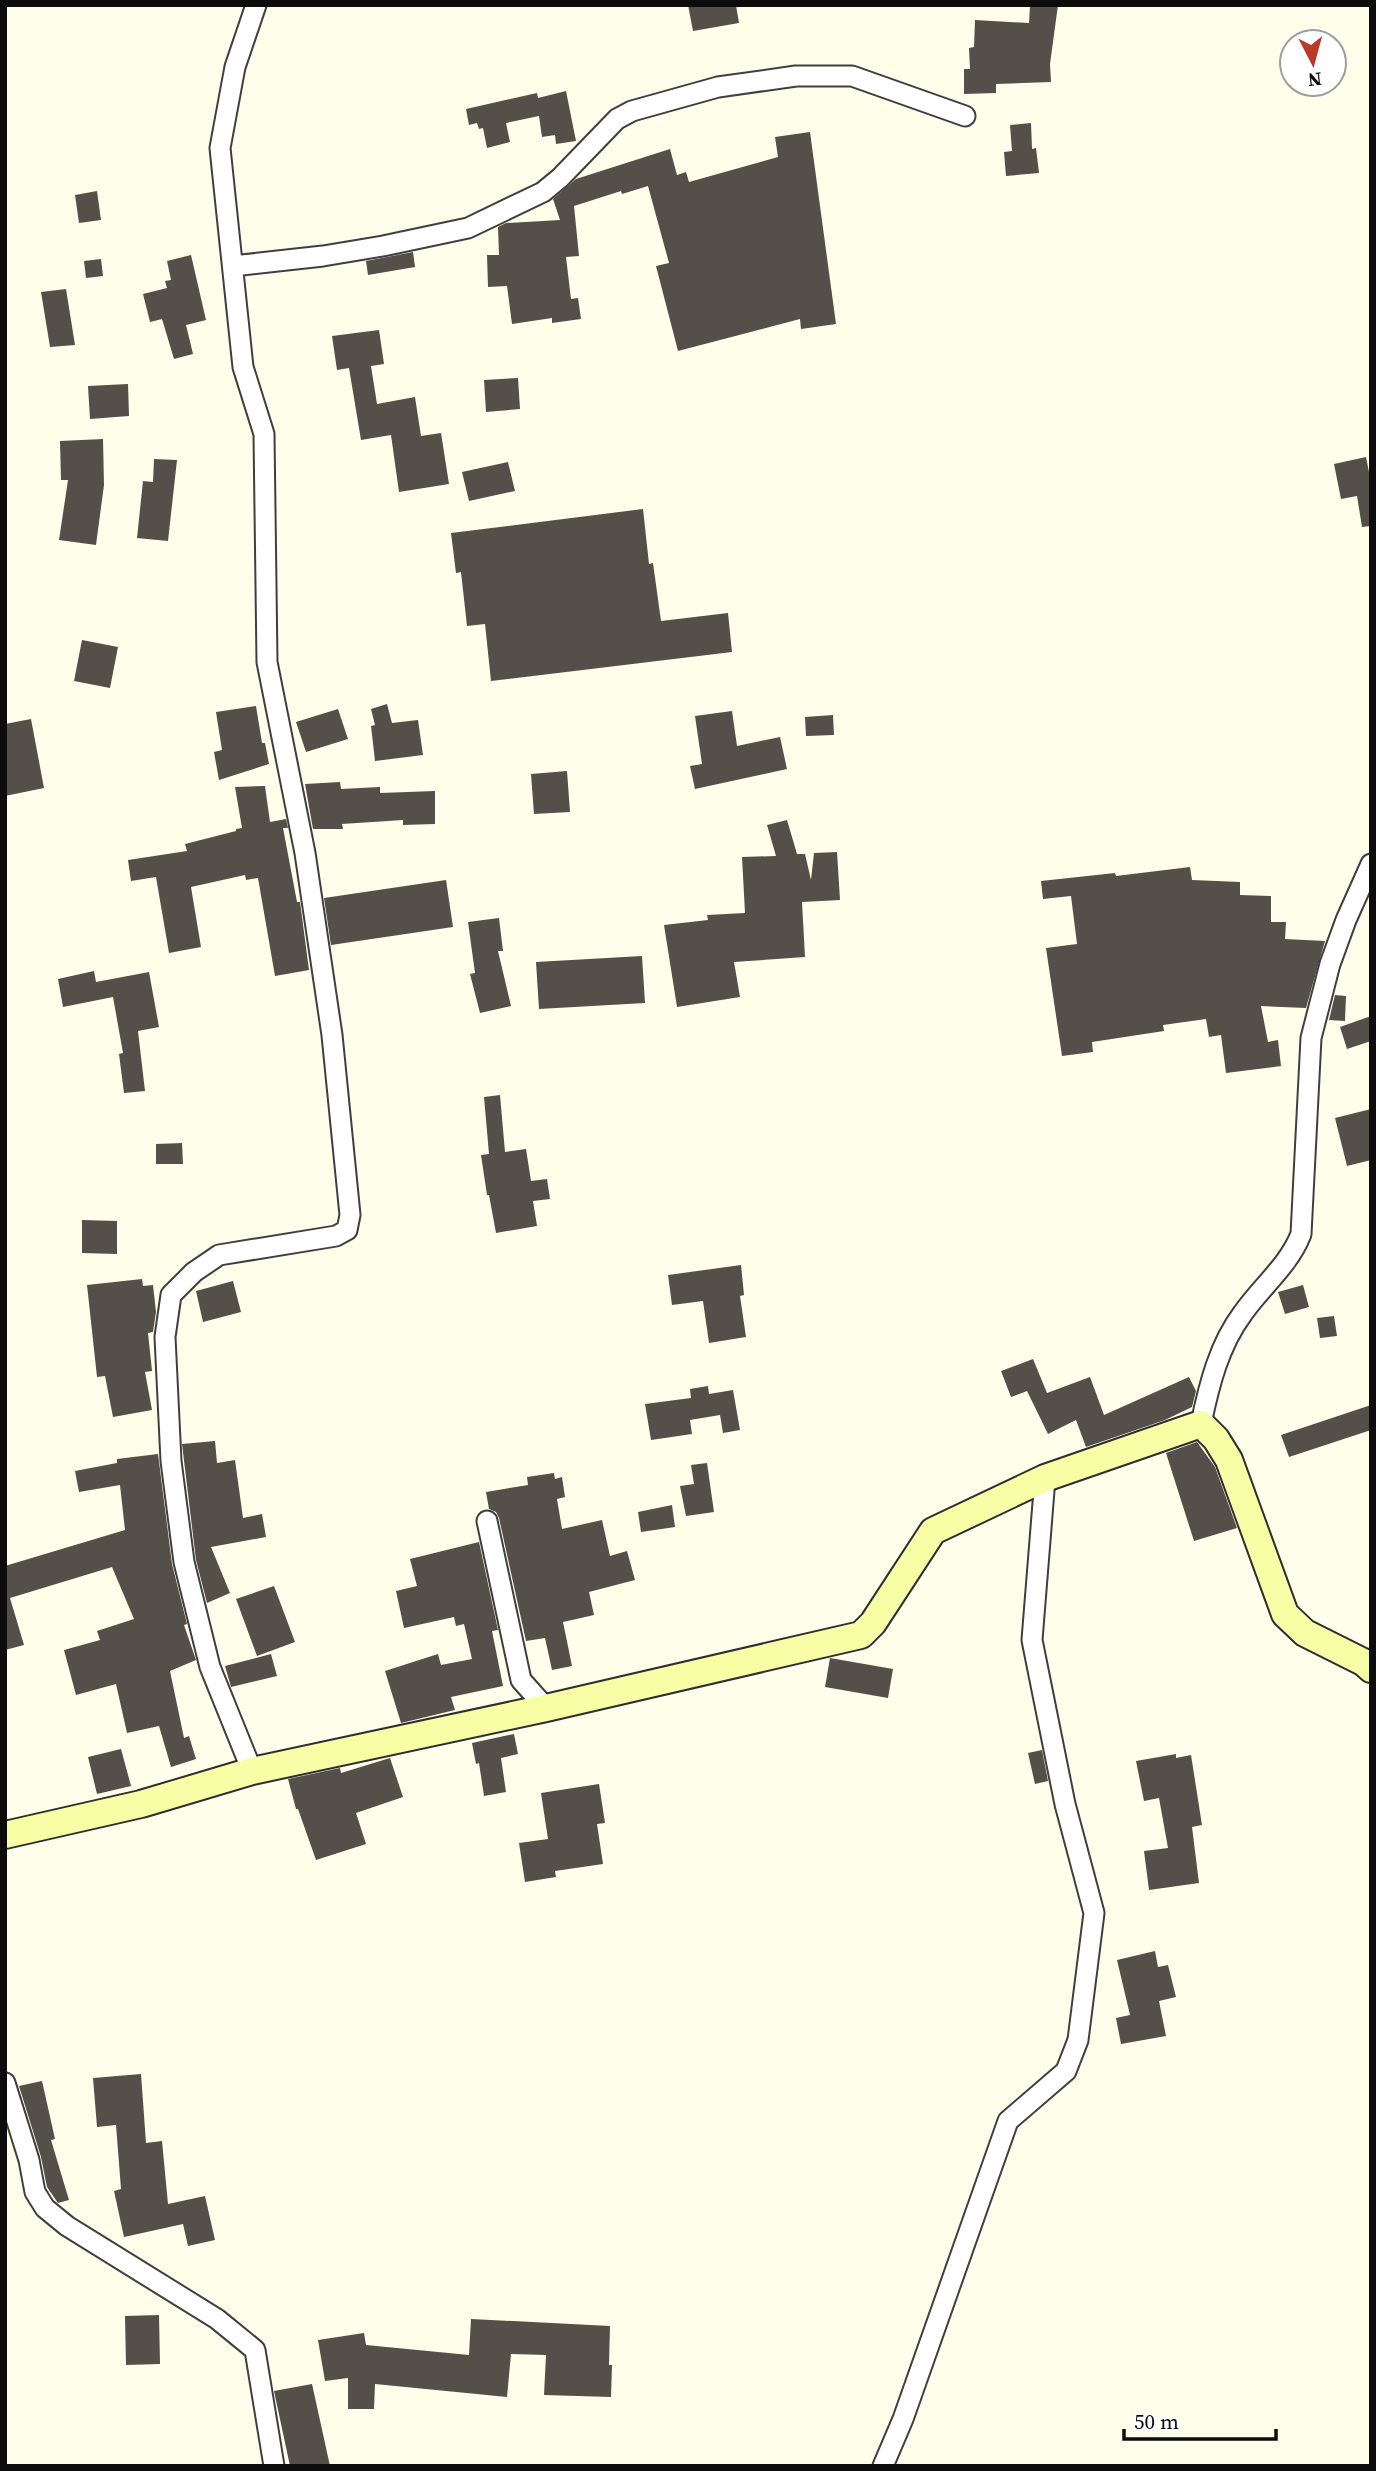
<svg xmlns="http://www.w3.org/2000/svg" width="1376" height="2471" font-family="'Source Serif 4',serif">
<rect width="100%" height="100%" fill="#fffeeb"/>
<path fill="#544f48" d="M 688,5 L 736,5 L 739,23 L 693,31 Z
M 1030,5 L 1058,5 L 1050,64 L 1051,82 L 996,84 L 996,93 L 964,94 L 964,69 L 970,69 L 969,48 L 974,47 L 975,20 L 1029,23 Z
M 566,91 L 576,141 L 556,144 L 555,135 L 542,137 L 539,116 L 506,123 L 510,142 L 487,148 L 483,128 L 479,129 L 477,123 L 469,125 L 466,109 L 537,93 L 538,98 Z
M 1031,123 L 1032,149 L 1036,148 L 1039,173 L 1006,176 L 1004,152 L 1012,151 L 1010,125 Z
M 810,132 L 836,324 L 801,329 L 800,319 L 678,351 L 656,266 L 669,263 L 648,186 L 622,194 L 621,191 L 574,206 L 579,256 L 566,257 L 571,299 L 578,298 L 581,319 L 552,323 L 552,318 L 512,324 L 507,286 L 488,287 L 487,255 L 499,255 L 498,227 L 506,223 L 560,220 L 553,199 L 576,179 L 670,149 L 677,175 L 686,172 L 689,182 L 778,157 L 775,137 Z
M 97,191 L 101,220 L 79,223 L 75,195 Z
M 413,252 L 415,267 L 368,275 L 366,261 Z
M 191,255 L 206,320 L 186,325 L 193,354 L 174,359 L 162,319 L 150,322 L 143,294 L 167,288 L 165,281 L 171,280 L 167,261 Z
M 101,259 L 103,276 L 86,278 L 84,261 Z
M 66,289 L 75,345 L 50,347 L 41,292 Z
M 379,330 L 384,364 L 371,366 L 377,404 L 415,397 L 421,436 L 441,433 L 449,484 L 399,492 L 391,435 L 361,440 L 349,368 L 337,370 L 332,336 Z
M 518,378 L 520,409 L 486,412 L 484,380 Z
M 128,384 L 129,416 L 90,419 L 88,386 Z
M 103,439 L 104,485 L 96,545 L 59,540 L 68,480 L 61,480 L 60,441 Z
M 1366,457 L 1371,482 L 1371,526 L 1362,527 L 1357,496 L 1341,499 L 1334,464 Z
M 154,459 L 177,460 L 168,541 L 137,538 L 143,481 L 153,482 Z
M 508,462 L 515,491 L 469,501 L 462,472 Z
M 643,509 L 649,564 L 653,563 L 661,621 L 728,613 L 732,652 L 491,681 L 485,624 L 467,626 L 461,572 L 456,573 L 451,533 Z
M 82,640 L 118,647 L 110,688 L 74,681 Z
M 387,704 L 392,723 L 418,720 L 423,755 L 375,761 L 371,726 L 375,725 L 371,709 Z
M 256,706 L 262,743 L 265,743 L 269,764 L 219,780 L 214,752 L 222,750 L 216,712 Z
M 338,709 L 348,739 L 306,752 L 296,722 Z
M 732,711 L 737,746 L 780,737 L 787,769 L 695,789 L 690,766 L 702,764 L 695,716 Z
M 833,715 L 834,735 L 806,736 L 805,717 Z
M 31,719 L 44,788 L 5,796 L 5,724 Z
M 567,771 L 570,812 L 534,814 L 531,774 Z
M 340,782 L 341,789 L 380,787 L 380,793 L 435,791 L 435,824 L 403,825 L 403,820 L 342,824 L 343,829 L 313,829 L 305,784 Z
M 265,786 L 270,822 L 286,819 L 288,828 L 283,828 L 297,902 L 300,902 L 309,970 L 275,976 L 258,878 L 246,880 L 245,875 L 191,887 L 201,947 L 169,953 L 156,877 L 131,881 L 128,860 L 187,851 L 185,844 L 236,831 L 236,829 L 242,828 L 235,787 Z
M 787,820 L 797,854 L 805,854 L 811,880 L 814,853 L 837,852 L 840,900 L 802,902 L 805,957 L 734,962 L 740,997 L 677,1007 L 664,925 L 708,920 L 707,915 L 745,913 L 742,857 L 776,856 L 767,825 Z
M 1190,867 L 1192,880 L 1240,882 L 1240,895 L 1271,896 L 1271,922 L 1286,922 L 1285,939 L 1325,941 L 1306,1008 L 1261,1006 L 1268,1042 L 1278,1040 L 1281,1066 L 1226,1073 L 1221,1035 L 1209,1037 L 1206,1019 L 1163,1025 L 1164,1031 L 1092,1042 L 1093,1052 L 1062,1056 L 1046,948 L 1077,944 L 1071,896 L 1043,899 L 1041,881 L 1115,873 L 1116,876 Z
M 446,880 L 453,927 L 331,945 L 324,898 Z
M 499,918 L 503,951 L 498,951 L 511,1006 L 480,1013 L 470,974 L 475,973 L 468,922 Z
M 642,956 L 645,1003 L 539,1009 L 536,962 Z
M 94,971 L 96,982 L 149,972 L 159,1027 L 138,1031 L 145,1091 L 124,1093 L 119,1054 L 123,1053 L 113,997 L 63,1007 L 58,979 Z
M 1335,995 L 1346,996 L 1345,1021 L 1329,1020 Z
M 1371,1016 L 1371,1041 L 1347,1049 L 1340,1027 Z
M 500,1095 L 505,1152 L 526,1149 L 531,1181 L 547,1179 L 550,1199 L 533,1201 L 537,1226 L 496,1233 L 489,1195 L 487,1195 L 481,1155 L 489,1154 L 484,1097 Z
M 1371,1109 L 1371,1160 L 1347,1166 L 1335,1118 Z
M 182,1143 L 183,1164 L 156,1164 L 156,1144 Z
M 82,1220 L 117,1221 L 117,1254 L 82,1253 Z
M 741,1265 L 744,1295 L 740,1296 L 746,1337 L 709,1343 L 703,1301 L 672,1305 L 668,1275 Z
M 142,1279 L 143,1286 L 153,1285 L 156,1312 L 153,1332 L 148,1333 L 152,1371 L 145,1372 L 152,1410 L 113,1417 L 105,1376 L 97,1377 L 87,1285 Z
M 233,1281 L 241,1312 L 203,1322 L 196,1291 Z
M 1303,1285 L 1309,1307 L 1285,1314 L 1278,1292 Z
M 1334,1316 L 1337,1336 L 1320,1338 L 1317,1318 Z
M 1033,1359 L 1047,1393 L 1090,1377 L 1104,1415 L 1189,1377 L 1196,1391 L 1192,1407 L 1165,1420 L 1086,1447 L 1076,1420 L 1048,1434 L 1027,1391 L 1011,1397 L 1001,1371 Z
M 708,1386 L 709,1394 L 733,1390 L 740,1430 L 723,1433 L 720,1415 L 690,1420 L 692,1434 L 651,1440 L 645,1404 L 691,1398 L 690,1389 Z
M 1371,1405 L 1371,1430 L 1289,1457 L 1281,1435 Z
M 215,1441 L 217,1463 L 235,1460 L 243,1518 L 262,1514 L 266,1537 L 211,1547 L 230,1593 L 207,1603 L 196,1560 L 182,1444 Z
M 1197,1442 L 1215,1467 L 1237,1528 L 1194,1541 L 1166,1453 Z
M 158,1454 L 172,1564 L 187,1624 L 184,1625 L 196,1660 L 170,1671 L 184,1738 L 189,1736 L 196,1759 L 171,1767 L 159,1726 L 127,1733 L 116,1684 L 76,1695 L 64,1650 L 100,1640 L 97,1631 L 134,1619 L 112,1567 L 10,1598 L 24,1645 L 5,1650 L 5,1566 L 125,1530 L 120,1485 L 79,1492 L 75,1471 L 117,1463 L 117,1459 Z
M 707,1463 L 714,1512 L 686,1516 L 680,1486 L 694,1484 L 691,1465 Z
M 554,1473 L 555,1479 L 562,1477 L 565,1497 L 557,1499 L 562,1529 L 602,1520 L 610,1556 L 627,1551 L 635,1580 L 589,1592 L 594,1615 L 563,1622 L 572,1666 L 552,1670 L 545,1638 L 526,1641 L 499,1518 L 496,1512 L 489,1509 L 486,1492 L 528,1485 L 527,1477 Z
M 672,1505 L 675,1527 L 641,1532 L 638,1512 Z
M 479,1542 L 498,1630 L 492,1631 L 503,1686 L 451,1697 L 455,1710 L 401,1723 L 385,1671 L 438,1654 L 441,1665 L 472,1659 L 464,1624 L 456,1626 L 454,1617 L 404,1628 L 396,1591 L 417,1586 L 410,1559 Z
M 274,1586 L 295,1642 L 257,1656 L 236,1599 Z
M 271,1654 L 277,1676 L 231,1687 L 225,1666 Z
M 830,1658 L 893,1669 L 888,1698 L 825,1687 Z
M 514,1734 L 518,1754 L 501,1758 L 506,1792 L 484,1796 L 479,1763 L 476,1764 L 472,1743 Z
M 121,1749 L 131,1786 L 97,1794 L 88,1757 Z
M 1042,1750 L 1048,1781 L 1035,1784 L 1028,1753 Z
M 1176,1754 L 1176,1758 L 1191,1755 L 1202,1825 L 1192,1827 L 1199,1883 L 1149,1890 L 1144,1851 L 1168,1848 L 1159,1798 L 1144,1801 L 1136,1761 Z
M 390,1758 L 403,1797 L 356,1813 L 366,1844 L 316,1860 L 298,1809 L 296,1809 L 288,1779 L 340,1768 L 341,1773 Z
M 599,1784 L 605,1823 L 597,1824 L 603,1864 L 555,1871 L 556,1877 L 525,1882 L 519,1843 L 548,1839 L 541,1793 Z
M 1155,1951 L 1158,1967 L 1168,1965 L 1176,1997 L 1159,2001 L 1166,2036 L 1121,2044 L 1116,2018 L 1130,2015 L 1117,1960 Z
M 141,2074 L 146,2143 L 162,2141 L 168,2204 L 205,2196 L 215,2240 L 188,2246 L 183,2224 L 124,2237 L 114,2191 L 121,2189 L 116,2125 L 97,2127 L 93,2078 Z
M 42,2081 L 55,2139 L 51,2140 L 69,2200 L 58,2203 L 47,2187 L 41,2157 L 19,2086 Z
M 159,2315 L 160,2364 L 126,2365 L 125,2316 Z
M 471,2319 L 610,2326 L 609,2365 L 612,2365 L 611,2397 L 544,2395 L 546,2355 L 511,2354 L 507,2397 L 375,2384 L 374,2409 L 348,2409 L 348,2378 L 325,2381 L 318,2340 L 364,2333 L 366,2345 L 469,2355 Z
M 312,2384 L 330,2466 L 290,2466 L 274,2391 Z"/>
<g fill="none" stroke-linecap="round" stroke-linejoin="round">
<g stroke="#3f3f3f" stroke-width="23">
<path id="street" d="M 233,266 L 323,256 L 383,246 L 468,228 L 543,192 L 560,178 L 617,119 L 632,111 L 718,87 L 796,76 L 852,76 L 965,116
M 1201,1424 C 1209,1385 1219,1345 1243,1313 C 1262,1286 1289,1265 1301,1234 L 1311,1038 L 1330,964 L 1346,920 L 1371,864
M 487,1521 L 521,1680 L 546,1708
M 252,1771 L 210,1667 L 184,1562 L 171,1461 L 165,1337 L 171,1295 L 194,1272 L 219,1255 L 336,1236 L 347,1230 L 350,1215 L 332,1035 L 305,853 L 267,662 L 264,434 L 243,367 L 220,148 L 235,67 L 256,5
M 5,2083 L 29,2160 L 35,2192 L 45,2208 L 67,2226 L 217,2319 L 255,2350 L 274,2466
M 883,2466 L 903,2419 L 1008,2121 L 1066,2071 L 1078,2040 L 1094,1913 L 1065,1804 L 1032,1640 L 1045,1478"/>
</g>
<g stroke="#2e2e2e" stroke-width="30">
<path id="secondary" d="M 5,1835 L 141,1804 L 252,1771 L 546,1708 L 861,1635 L 873,1623 L 933,1531 L 1045,1478 L 1201,1424 L 1216,1439 L 1229,1460 L 1285,1614 L 1305,1633 L 1363,1662 L 1371,1669"/>
</g>
<use href="#street" stroke="#fff" stroke-width="19"/>
<use href="#secondary" stroke="#f8fea6" stroke-width="26"/>
</g>
<rect width="1376" height="2471" fill="none" stroke="#0c0c0c" stroke-width="14"/>
<g transform="translate(1313 63) rotate(174)"><circle r="33" fill="#ffffff" stroke="#9e9e9e" stroke-width="2"/>
<path d="M0-5L12 26L0 18L-12 26Z" fill="#b93a26"/>
<text y="-10" font-size="19" font-weight="bold" text-anchor="middle" fill="#0c0c0c">N</text>
</g>
<path d="M1124 2429v10h152v-10" fill="none" stroke="#0c0c0c" stroke-width="3.5"/>
<text x="1134" y="2429" font-size="21" fill="#0c0c0c" stroke="#ffffff" stroke-width="5" paint-order="stroke">50 m</text>
</svg>
